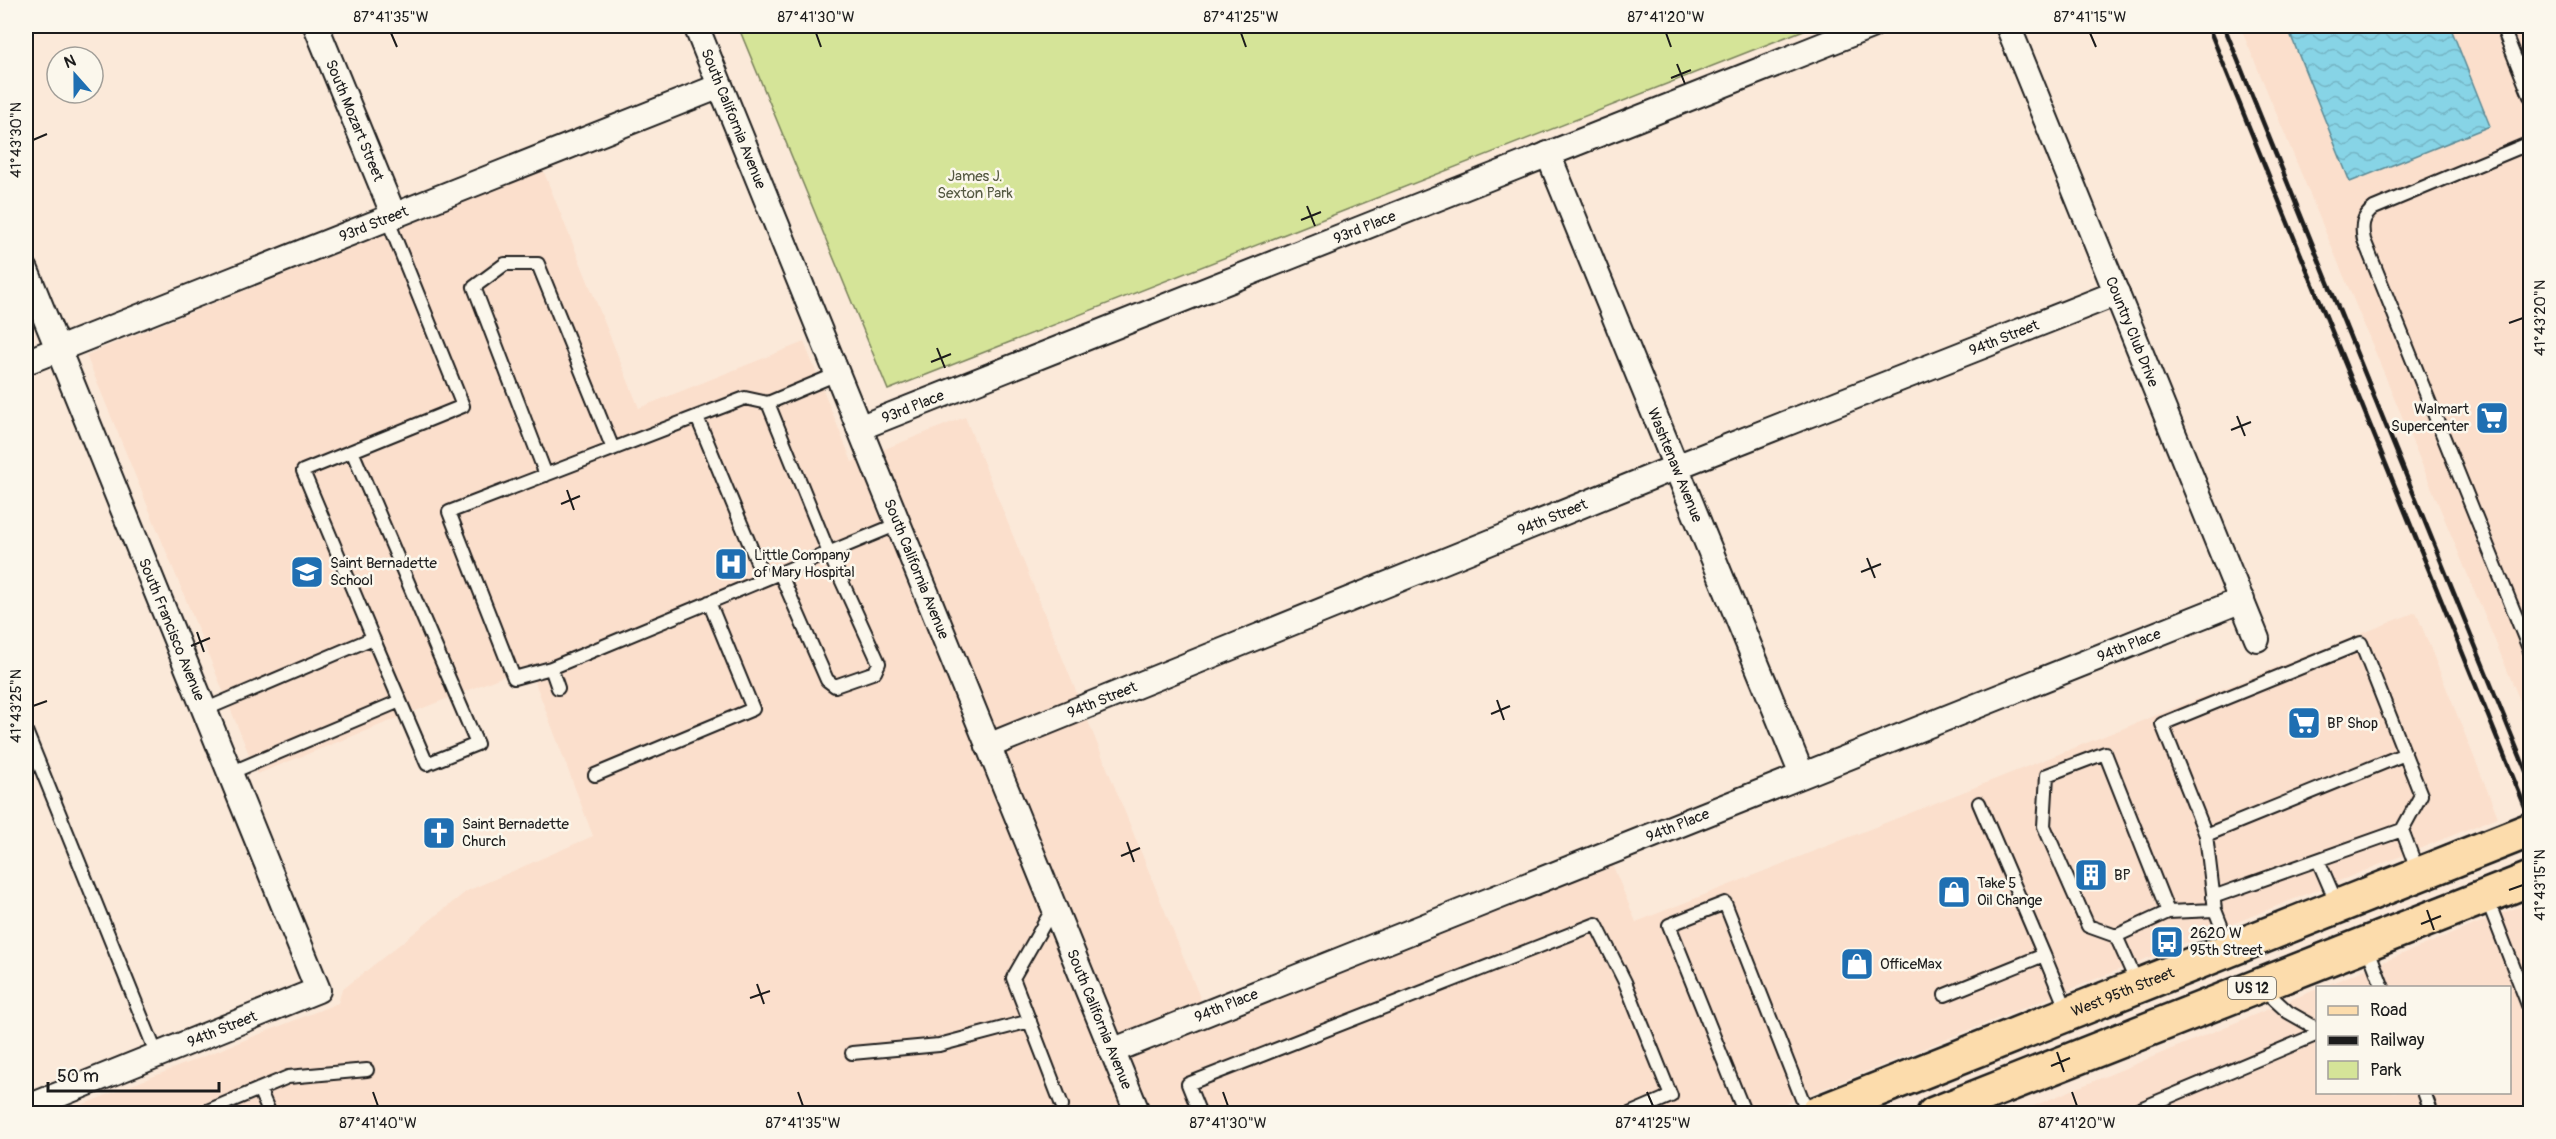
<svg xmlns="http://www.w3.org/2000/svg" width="2556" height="1139" font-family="Pangolin,sans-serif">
<defs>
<pattern id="water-waves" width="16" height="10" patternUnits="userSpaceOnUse" patternTransform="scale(1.5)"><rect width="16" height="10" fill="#87d4e6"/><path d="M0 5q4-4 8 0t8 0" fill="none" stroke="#74b5c5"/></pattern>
</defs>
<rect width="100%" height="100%" fill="#fbe9d9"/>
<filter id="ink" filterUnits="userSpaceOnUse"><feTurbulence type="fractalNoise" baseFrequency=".0167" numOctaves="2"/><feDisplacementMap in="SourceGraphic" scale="12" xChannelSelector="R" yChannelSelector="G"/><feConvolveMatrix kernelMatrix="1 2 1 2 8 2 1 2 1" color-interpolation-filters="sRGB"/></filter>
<g filter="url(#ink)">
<path fill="#fbdfcc" d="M 2240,26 L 2530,26 L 2530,725 Z
M 543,170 L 639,408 L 804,342 L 852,462 L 965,417 L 1211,1025 L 1613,866 L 1636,922 L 2416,612 L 2498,817 L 1763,1113 L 59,1114 L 338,1003 L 342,990 L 467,891 L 593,836 L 529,666 L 257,774 L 86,355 Z
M 2530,902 L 2530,1113 L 2014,1114 L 2317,989 L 2318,1092 L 2510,1092 L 2510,988 L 2322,987 Z"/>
<path fill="#d5e498" stroke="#78805a" stroke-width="1.5" d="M 738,26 L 1814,26 L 888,390 Z"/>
<path fill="url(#water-waves)" stroke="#5c8a95" stroke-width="1.5" d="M 2287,26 L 2450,26 L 2490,126 L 2350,182 Z"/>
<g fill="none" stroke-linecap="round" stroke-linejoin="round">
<g stroke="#1c1c1c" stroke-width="16">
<path id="lane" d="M 2502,26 L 2530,96
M 2530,143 L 2374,208 C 2362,217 2361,226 2364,240 L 2530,651
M 768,403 L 829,553 L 879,663 L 875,672 L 835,686 L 827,680 L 780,573
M 697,417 L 764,579
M 352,451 L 477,744 L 427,764 L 373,638
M 546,475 L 474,287 L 505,264 L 538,264 L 613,449
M 551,668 L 514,678 L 449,512 L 745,398 L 768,403 L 837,374
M 558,688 L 551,668 L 898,524
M 204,710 L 373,638 L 303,471 L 463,406 L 387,218
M 26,731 L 157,1055
M 230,773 L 400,701
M 595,775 L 753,709 L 709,602
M 1979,803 L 2044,955
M 2206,835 L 2405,754
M 2318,860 L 2338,906
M 2486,896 L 2530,1010
M 2213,897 L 2402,830
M 1053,908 L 1013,978 L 1062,1105
M 2215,910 L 2206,835 L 2162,724 L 2361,643 L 2421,795 L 2402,830 L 2418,872
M 2116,936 L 2088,926 L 2044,826 L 2047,775 L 2105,753 L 2168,912
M 2366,944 L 2383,988
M 2138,985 L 2116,936 L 2168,912 L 2215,910 L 2230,948
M 2262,988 L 2288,1012 L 2318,1029
M 1945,995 L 2044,955 L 2068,1013
M 852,1053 L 939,1045 L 1030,1021
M 259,1089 L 270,1114
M 2424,1092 L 2432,1114
M 200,1114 L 288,1077 L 367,1070
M 1200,1114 L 1188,1084 L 1596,924 L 1625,982 L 1671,1096 L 1629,1114
M 1745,1114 L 1669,925 L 1725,903 L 1808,1114
M 2128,1114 L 2318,1034"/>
</g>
<g stroke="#1c1c1c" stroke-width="28">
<g id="street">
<path id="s1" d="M 316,26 L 394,216"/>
<path id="s2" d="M 696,26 L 1138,1114"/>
<path id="s3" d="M 2008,26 L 2257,639"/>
<path id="s4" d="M 1548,154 L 1802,775"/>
<path id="s5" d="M 26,270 L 318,990 L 26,1108"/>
<path id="s6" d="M 26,362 L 720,86"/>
<path id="s7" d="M 859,428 L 1871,26"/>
<path id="s8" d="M 988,746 L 1676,467 L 2117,293"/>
<path id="s9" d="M 1112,1051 L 2242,600"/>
</g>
</g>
<g stroke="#1c1c1c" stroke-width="38">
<g id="primary">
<path id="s10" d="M 1816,1114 L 2530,830"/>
<path d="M 1934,1114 L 2530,879"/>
</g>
</g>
<use href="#lane" stroke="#fbf7ec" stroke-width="12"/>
<use href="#street" stroke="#fbf7ec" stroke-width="24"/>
<use href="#primary" stroke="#fcdcac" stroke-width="33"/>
<path stroke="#1c1c1c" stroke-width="4.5" d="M 2208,26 L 2530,819
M 2224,26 L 2530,781"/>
</g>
</g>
<path fill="none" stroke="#1c1c1c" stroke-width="2" d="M 391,33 L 397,47M 816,33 L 821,47M 1241,33 L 1246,47M 1666,33 L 1671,47M 2090,33 L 2096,47M 1677,64 L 1685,84M 1671,78 L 1691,70M 33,140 L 47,134M 1307,206 L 1315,226M 1301,220 L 1321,212M 2509,323 L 2523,318M 937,348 L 945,368M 931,362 L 951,354M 2237,416 L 2245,436M 2231,430 L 2251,422M 567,490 L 574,510M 561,504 L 580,496M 1867,558 L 1875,578M 1861,572 L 1881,564M 197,632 L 204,652M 191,646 L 210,638M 1497,700 L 1504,720M 33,706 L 47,701M 1491,714 L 1510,706M 1127,842 L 1134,862M 1121,856 L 1140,848M 2509,890 L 2523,885M 2427,910 L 2434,930M 2421,924 L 2441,916M 757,984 L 764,1004M 750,998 L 770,991M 2057,1052 L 2064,1072M 2051,1066 L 2070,1058M 373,1092 L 378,1106M 798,1092 L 803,1106M 1223,1092 L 1228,1106M 1647,1092 L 1653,1106M 2072,1092 L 2077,1106"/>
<defs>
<g id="supermarket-square" transform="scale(1.725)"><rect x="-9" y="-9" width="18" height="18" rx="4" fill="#1f6fb2" stroke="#fbf7ec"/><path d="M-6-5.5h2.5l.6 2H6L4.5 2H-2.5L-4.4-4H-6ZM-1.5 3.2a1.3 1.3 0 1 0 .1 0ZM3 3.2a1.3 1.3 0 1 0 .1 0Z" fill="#fff"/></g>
<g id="hospital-square" transform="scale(1.725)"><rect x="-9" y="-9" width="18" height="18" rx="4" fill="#1f6fb2" stroke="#fbf7ec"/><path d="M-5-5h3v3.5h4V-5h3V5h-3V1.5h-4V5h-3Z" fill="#fff"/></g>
<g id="school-square" transform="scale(1.725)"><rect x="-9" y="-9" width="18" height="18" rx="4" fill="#1f6fb2" stroke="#fbf7ec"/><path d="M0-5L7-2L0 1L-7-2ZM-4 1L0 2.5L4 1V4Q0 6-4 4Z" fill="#fff"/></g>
<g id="church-square" transform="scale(1.725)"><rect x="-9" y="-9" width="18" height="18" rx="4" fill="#1f6fb2" stroke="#fbf7ec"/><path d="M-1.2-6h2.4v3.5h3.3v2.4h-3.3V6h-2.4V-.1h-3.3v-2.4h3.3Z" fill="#fff"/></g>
<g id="building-square" transform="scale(1.725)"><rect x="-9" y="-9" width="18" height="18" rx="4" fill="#1f6fb2" stroke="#fbf7ec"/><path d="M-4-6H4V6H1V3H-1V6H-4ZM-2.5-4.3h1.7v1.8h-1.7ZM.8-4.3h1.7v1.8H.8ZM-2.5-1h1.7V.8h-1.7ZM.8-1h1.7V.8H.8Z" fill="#fff"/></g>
<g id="shop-square" transform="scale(1.725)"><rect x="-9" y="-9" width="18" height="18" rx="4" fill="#1f6fb2" stroke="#fbf7ec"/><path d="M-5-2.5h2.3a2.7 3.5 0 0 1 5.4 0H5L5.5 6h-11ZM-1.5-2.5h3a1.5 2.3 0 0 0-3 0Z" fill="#fff"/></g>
<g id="bus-square" transform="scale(1.725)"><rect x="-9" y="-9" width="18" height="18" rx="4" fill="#1f6fb2" stroke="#fbf7ec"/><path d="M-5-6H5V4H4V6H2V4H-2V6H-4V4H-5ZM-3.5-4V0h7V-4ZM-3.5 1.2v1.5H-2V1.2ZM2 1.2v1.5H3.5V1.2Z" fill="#fff"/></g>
</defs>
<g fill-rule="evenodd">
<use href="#supermarket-square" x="2492" y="418"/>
<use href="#hospital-square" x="731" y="564"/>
<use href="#school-square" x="307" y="572"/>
<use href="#supermarket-square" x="2304" y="723"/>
<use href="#church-square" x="439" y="833"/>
<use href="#building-square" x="2091" y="875"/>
<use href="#shop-square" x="1954" y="892"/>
<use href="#bus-square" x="2167" y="942"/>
<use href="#shop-square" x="1857" y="964"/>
</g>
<g text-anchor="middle" stroke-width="5" stroke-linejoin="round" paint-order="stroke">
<rect fill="#fbf7ec" stroke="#5f5e5a" stroke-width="1.5" x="2228" y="977" width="48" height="22" rx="4.5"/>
<g font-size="14" font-weight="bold" fill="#1c1c1c">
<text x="2252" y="993">US 12</text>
</g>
<g font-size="15" fill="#1c1c1c" stroke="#fbf7ec">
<text dy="5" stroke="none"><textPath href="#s2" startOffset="100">South California Avenue</textPath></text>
<text dy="5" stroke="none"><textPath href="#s1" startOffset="102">South Mozart Street</textPath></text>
<text dy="5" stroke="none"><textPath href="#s6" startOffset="374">93rd Street</textPath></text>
<text dy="5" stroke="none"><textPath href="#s7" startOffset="544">93rd Place</textPath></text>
<text dy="5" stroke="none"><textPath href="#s3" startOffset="330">Country Club Drive</textPath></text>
<text dy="5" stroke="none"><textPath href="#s8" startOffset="1095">94th Street</textPath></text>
<text dy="5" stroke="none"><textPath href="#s7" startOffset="58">93rd Place</textPath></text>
<text dy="5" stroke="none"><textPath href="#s4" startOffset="336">Washtenaw Avenue</textPath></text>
<text dy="5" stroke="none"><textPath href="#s8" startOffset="609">94th Street</textPath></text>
<text dy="5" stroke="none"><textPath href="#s2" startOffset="586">South California Avenue</textPath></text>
<text dy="5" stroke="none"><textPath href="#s5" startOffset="388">South Francisco Avenue</textPath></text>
<text dy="5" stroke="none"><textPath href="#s9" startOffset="1095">94th Place</textPath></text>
<text dy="5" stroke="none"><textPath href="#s8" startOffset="123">94th Street</textPath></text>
<text dy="5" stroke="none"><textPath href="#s9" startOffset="609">94th Place</textPath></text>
<text dy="5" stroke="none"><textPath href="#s10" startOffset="330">West 95th Street</textPath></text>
<text dy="5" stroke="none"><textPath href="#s9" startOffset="123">94th Place</textPath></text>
<text dy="5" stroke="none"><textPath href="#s2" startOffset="1072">South California Avenue</textPath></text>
<text transform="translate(222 1029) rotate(-22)" y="5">94th Street</text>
</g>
<g font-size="15" fill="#545841" stroke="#fbf7ec">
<text x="975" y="181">James J.<tspan x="975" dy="17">Sexton Park</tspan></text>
</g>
<g font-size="15" fill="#1c1c1c" stroke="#fbf7ec" text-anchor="start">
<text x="2469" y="414" text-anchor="end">Walmart<tspan x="2469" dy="17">Supercenter</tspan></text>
<text x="754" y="560">Little Company<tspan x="754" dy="17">of Mary Hospital</tspan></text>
<text x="330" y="568">Saint Bernadette<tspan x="330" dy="17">School</tspan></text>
<text x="2327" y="728">BP Shop</text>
<text x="462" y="829">Saint Bernadette<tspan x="462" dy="17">Church</tspan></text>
<text x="2114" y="880">BP</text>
<text x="1977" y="888">Take 5<tspan x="1977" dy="17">Oil Change</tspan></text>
<text x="2190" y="938">2620 W<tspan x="2190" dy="17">95th Street</tspan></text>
<text x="1880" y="969">OfficeMax</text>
</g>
</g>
<rect width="2556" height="1139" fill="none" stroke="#fbf7ec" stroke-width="66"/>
<rect x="2316" y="986" width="195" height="108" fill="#fbf7ec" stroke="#a29f99" stroke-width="1.5"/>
<rect x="2328" y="1006" width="30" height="9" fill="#fcdcac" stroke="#a29f99" stroke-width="1.5"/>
<text x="2370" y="1016" font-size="18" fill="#1c1c1c">Road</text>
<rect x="2328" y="1036" width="30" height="9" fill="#1c1c1c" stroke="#a29f99" stroke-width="1.5"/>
<text x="2370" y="1046" font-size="18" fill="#1c1c1c">Railway</text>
<rect x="2328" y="1061" width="30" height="18" fill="#d5e498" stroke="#a29f99" stroke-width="1.5"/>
<text x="2370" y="1076" font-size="18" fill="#1c1c1c">Park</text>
<g transform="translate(75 75) rotate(339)"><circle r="28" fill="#fbf7ec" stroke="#a29f99" stroke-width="1.5"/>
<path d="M0-4.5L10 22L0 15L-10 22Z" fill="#1f6fb2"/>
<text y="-9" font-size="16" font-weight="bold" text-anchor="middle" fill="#1c1c1c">N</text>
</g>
<path d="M48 1082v9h171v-9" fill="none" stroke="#1c1c1c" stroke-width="3"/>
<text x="57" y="1082" font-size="18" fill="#1c1c1c" stroke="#fbf7ec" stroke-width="4.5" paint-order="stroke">50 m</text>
<rect x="33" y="33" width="2490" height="1073" fill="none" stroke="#1c1c1c" stroke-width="2"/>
<g font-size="15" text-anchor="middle" fill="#1c1c1c">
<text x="391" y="22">87°41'35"W</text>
<text x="816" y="22">87°41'30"W</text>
<text x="1241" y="22">87°41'25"W</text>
<text x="1666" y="22">87°41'20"W</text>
<text x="2090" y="22">87°41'15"W</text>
<text transform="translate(16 140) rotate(-90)" y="5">41°43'30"N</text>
<text transform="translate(2540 318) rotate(-90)" y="5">41°43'20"N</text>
<text transform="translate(16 706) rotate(-90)" y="5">41°43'25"N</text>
<text transform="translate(2540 885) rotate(-90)" y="5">41°43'15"N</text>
<text x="378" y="1128">87°41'40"W</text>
<text x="803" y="1128">87°41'35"W</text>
<text x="1228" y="1128">87°41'30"W</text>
<text x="1653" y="1128">87°41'25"W</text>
<text x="2077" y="1128">87°41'20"W</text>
</g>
</svg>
